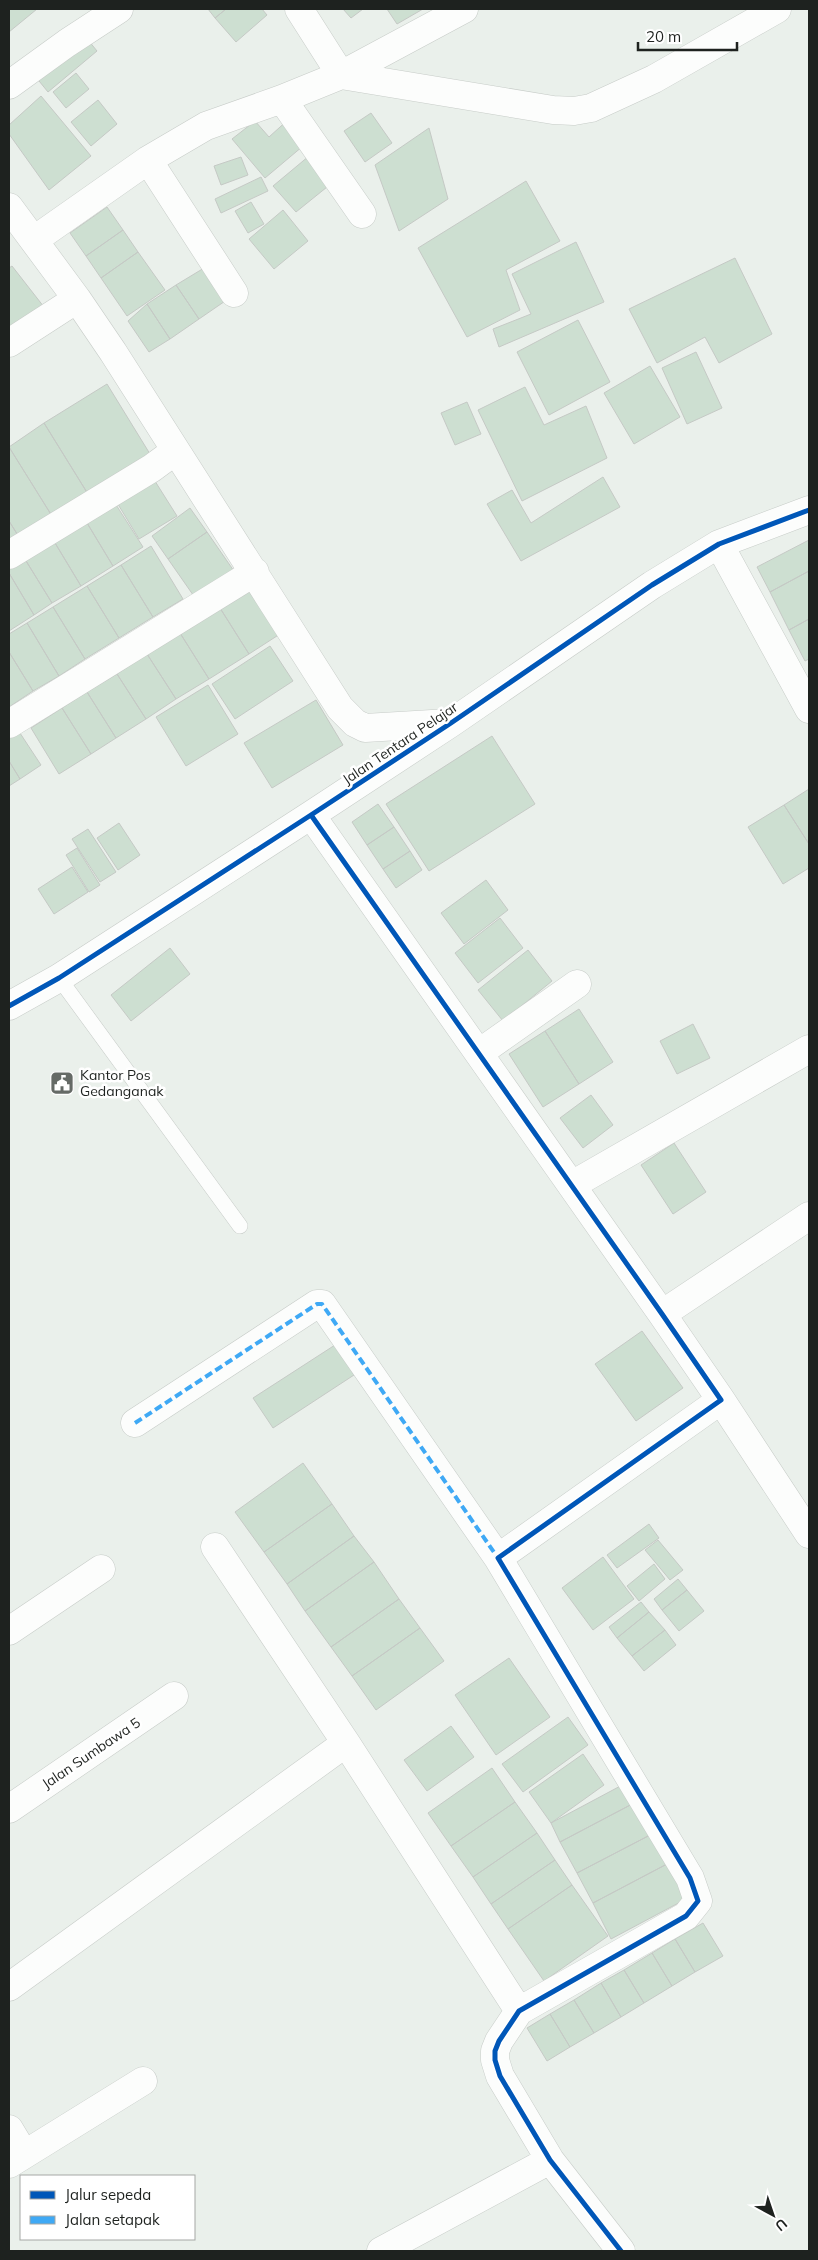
<svg xmlns="http://www.w3.org/2000/svg" width="818" height="2260" font-family="Mulish,sans-serif">
<rect width="100%" height="100%" fill="#eaf0eb"/>
<path fill="#cddfd1" stroke="#c5c9c5" d="M 9,9 L 37,9 L 9,32 Z
M 208,9 L 226,9 L 215,18 Z
M 226,9 L 262,9 L 267,15 L 236,42 L 215,18 Z
M 343,9 L 363,9 L 351,18 Z
M 387,9 L 423,9 L 397,24 Z
M 84,35 L 97,51 L 48,92 L 35,76 Z
M 76,73 L 89,89 L 66,108 L 53,92 Z
M 41,96 L 91,156 L 49,190 L 9,134 L 9,125 Z
M 98,100 L 117,124 L 91,146 L 71,122 Z
M 371,113 L 392,143 L 365,162 L 344,131 Z
M 290,118 L 309,141 L 265,178 L 232,139 L 255,121 L 269,137 Z
M 429,128 L 448,199 L 399,231 L 375,165 Z
M 309,156 L 332,183 L 296,212 L 273,186 Z
M 241,157 L 248,175 L 221,185 L 214,166 Z
M 261,177 L 268,191 L 221,213 L 215,199 Z
M 526,181 L 560,241 L 506,270 L 520,310 L 467,337 L 418,248 Z
M 251,202 L 264,224 L 248,233 L 235,211 Z
M 107,207 L 123,230 L 86,256 L 70,233 Z
M 283,210 L 308,241 L 274,269 L 249,239 Z
M 123,230 L 138,252 L 101,278 L 86,256 Z
M 576,242 L 604,302 L 499,347 L 493,329 L 531,314 L 512,274 Z
M 138,252 L 165,290 L 127,316 L 101,278 Z
M 735,258 L 772,334 L 719,363 L 705,337 L 657,363 L 629,309 Z
M 209,265 L 231,297 L 199,319 L 176,285 Z
M 12,266 L 44,307 L 9,335 L 9,268 Z
M 176,285 L 199,319 L 170,339 L 147,304 Z
M 147,304 L 170,339 L 149,352 L 128,321 Z
M 578,320 L 610,382 L 549,415 L 517,352 Z
M 696,352 L 722,408 L 687,424 L 662,368 Z
M 650,366 L 680,417 L 634,444 L 604,393 Z
M 107,384 L 150,454 L 88,494 L 44,423 Z
M 525,387 L 544,425 L 586,406 L 607,458 L 522,501 L 478,410 Z
M 467,402 L 481,434 L 455,445 L 441,413 Z
M 44,423 L 88,494 L 52,516 L 9,447 Z
M 9,447 L 52,516 L 19,537 L 9,521 Z
M 603,477 L 620,507 L 521,561 L 487,504 L 512,490 L 531,523 Z
M 153,478 L 177,516 L 139,539 L 116,501 Z
M 113,500 L 143,547 L 113,566 L 84,518 Z
M 190,508 L 207,532 L 168,559 L 152,536 Z
M 84,518 L 113,566 L 81,586 L 52,538 Z
M 9,521 L 19,537 L 9,543 Z
M 207,532 L 236,574 L 198,602 L 168,559 Z
M 52,538 L 81,586 L 52,603 L 23,556 Z
M 809,540 L 809,571 L 770,592 L 757,567 Z
M 151,546 L 183,599 L 153,617 L 121,565 Z
M 23,556 L 52,603 L 34,615 L 9,573 L 9,564 Z
M 121,565 L 153,617 L 119,638 L 87,586 Z
M 809,571 L 809,619 L 789,630 L 770,592 Z
M 9,573 L 34,615 L 9,631 Z
M 87,586 L 119,638 L 85,659 L 53,607 Z
M 248,590 L 280,634 L 249,654 L 220,608 Z
M 53,607 L 85,659 L 59,676 L 27,623 Z
M 220,608 L 249,654 L 209,679 L 180,633 Z
M 809,619 L 809,659 L 805,661 L 789,630 Z
M 27,623 L 59,676 L 33,691 L 9,652 L 9,634 Z
M 180,633 L 209,679 L 176,699 L 147,654 Z
M 270,646 L 293,681 L 235,719 L 212,684 Z
M 9,652 L 33,691 L 9,707 Z
M 147,654 L 176,699 L 146,719 L 117,674 Z
M 117,674 L 146,719 L 116,738 L 87,692 Z
M 208,685 L 238,734 L 186,766 L 156,717 Z
M 87,692 L 116,738 L 91,754 L 62,708 Z
M 316,700 L 343,745 L 272,788 L 244,743 Z
M 62,708 L 91,754 L 59,774 L 31,728 Z
M 16,727 L 41,765 L 20,779 L 9,761 L 9,732 Z
M 492,736 L 535,804 L 429,871 L 386,804 Z
M 9,761 L 20,779 L 9,786 Z
M 809,789 L 809,844 L 784,805 Z
M 378,804 L 394,827 L 367,845 L 352,822 Z
M 784,805 L 809,844 L 809,868 L 783,884 L 748,827 Z
M 119,823 L 140,855 L 118,870 L 97,838 Z
M 394,827 L 410,851 L 383,869 L 367,845 Z
M 88,829 L 116,872 L 100,882 L 72,839 Z
M 77,848 L 100,885 L 89,892 L 66,855 Z
M 410,851 L 422,870 L 396,888 L 383,869 Z
M 72,867 L 88,892 L 54,914 L 38,889 Z
M 486,880 L 508,910 L 464,944 L 441,913 Z
M 500,918 L 523,948 L 478,983 L 455,953 Z
M 170,948 L 190,974 L 131,1021 L 111,995 Z
M 528,950 L 552,981 L 503,1021 L 478,990 Z
M 579,1009 L 613,1062 L 579,1084 L 545,1031 Z
M 693,1024 L 710,1058 L 677,1074 L 660,1041 Z
M 545,1031 L 579,1084 L 543,1107 L 509,1054 Z
M 591,1095 L 613,1125 L 583,1148 L 560,1118 Z
M 674,1143 L 706,1192 L 673,1214 L 641,1165 Z
M 642,1331 L 683,1388 L 636,1421 L 595,1364 Z
M 335,1345 L 354,1375 L 273,1428 L 253,1398 Z
M 303,1463 L 332,1504 L 264,1552 L 235,1512 Z
M 332,1504 L 354,1536 L 287,1584 L 264,1552 Z
M 649,1524 L 659,1538 L 617,1568 L 607,1555 Z
M 354,1536 L 374,1562 L 305,1611 L 287,1584 Z
M 658,1540 L 683,1570 L 670,1580 L 645,1550 Z
M 603,1557 L 634,1599 L 593,1630 L 562,1588 Z
M 374,1562 L 399,1599 L 331,1647 L 305,1611 Z
M 654,1564 L 665,1579 L 639,1601 L 627,1586 Z
M 678,1579 L 687,1590 L 662,1610 L 654,1599 Z
M 687,1590 L 704,1611 L 679,1631 L 662,1610 Z
M 399,1599 L 420,1628 L 352,1676 L 331,1647 Z
M 641,1602 L 649,1612 L 617,1638 L 609,1627 Z
M 649,1612 L 665,1630 L 632,1656 L 617,1638 Z
M 420,1628 L 444,1661 L 376,1710 L 352,1676 Z
M 665,1630 L 676,1645 L 644,1671 L 632,1656 Z
M 509,1658 L 550,1717 L 496,1755 L 455,1695 Z
M 568,1717 L 588,1745 L 523,1792 L 502,1764 Z
M 451,1726 L 474,1757 L 427,1791 L 404,1760 Z
M 583,1754 L 604,1785 L 551,1823 L 529,1792 Z
M 492,1768 L 515,1802 L 451,1846 L 428,1813 Z
M 626,1783 L 636,1802 L 560,1842 L 551,1823 Z
M 515,1802 L 537,1833 L 473,1877 L 451,1846 Z
M 636,1802 L 652,1834 L 577,1873 L 560,1842 Z
M 537,1833 L 555,1860 L 491,1904 L 473,1877 Z
M 652,1834 L 667,1864 L 593,1903 L 577,1873 Z
M 555,1860 L 572,1885 L 508,1929 L 491,1904 Z
M 667,1864 L 686,1899 L 611,1939 L 593,1903 Z
M 572,1885 L 608,1936 L 544,1981 L 508,1929 Z
M 703,1923 L 723,1956 L 695,1972 L 675,1939 Z
M 675,1939 L 695,1972 L 672,1986 L 652,1953 Z
M 652,1953 L 672,1986 L 644,2003 L 624,1970 Z
M 624,1970 L 644,2003 L 621,2017 L 601,1983 Z
M 601,1983 L 621,2017 L 594,2033 L 574,2000 Z
M 574,2000 L 594,2033 L 570,2047 L 550,2014 Z
M 550,2014 L 570,2047 L 547,2061 L 527,2028 Z"/>
<g fill="none" stroke-linecap="round" stroke-linejoin="round">
<g stroke="#c7ccc8" stroke-width="16">
<path id="lane" d="M 59,978 L 240,1226"/>
</g>
<g stroke="#c7ccc8" stroke-width="29">
<path id="street" d="M 299,9 L 341,75 L 553,110 L 574,111 L 591,108 L 654,79 L 777,9
M 9,85 L 67,43 L 119,9
M 282,99 L 362,214
M 148,160 L 234,293
M 9,207 L 77,299 L 113,352 L 340,708 L 355,723 L 365,728 L 449,723
M 34,240 L 148,160 L 206,126 L 282,99 L 341,75 L 464,9
M 9,343 L 77,299
M 719,544 L 809,709
M 9,555 L 152,468 L 175,451
M 9,724 L 255,572
M 311,815 L 662,1314 L 721,1400 L 498,1558 L 690,1878 L 698,1901 L 686,1916 L 519,2011 L 499,2041 L 495,2051 L 495,2060 L 500,2076 L 550,2160 L 621,2251
M 9,1006 L 59,978 L 311,815 L 451,723 L 652,585 L 719,544 L 809,510
M 479,1053 L 577,984
M 572,1185 L 809,1049
M 662,1314 L 809,1216
M 721,1400 L 809,1534
M 135,1423 L 317,1304 L 322,1304 L 498,1558
M 215,1547 L 346,1743 L 519,2011
M 9,1631 L 101,1569
M 9,1809 L 174,1696
M 9,1987 L 346,1743
M 9,2129 L 24,2154
M 9,2164 L 143,2081
M 381,2251 L 550,2160"/>
</g>
<use href="#lane" stroke="#fcfdfc" stroke-width="15"/>
<use href="#street" stroke="#fcfdfc" stroke-width="28"/>
<path stroke="#3fa9f5" stroke-width="4" stroke-dasharray="8 4" stroke-linecap="butt" d="M 135,1423 L 317,1304 L 322,1304 L 498,1558"/>
<g stroke="#fff" stroke-width="8">
<path id="cycleway" d="M 311,815 L 662,1314 L 721,1400 L 498,1558 L 690,1878 L 698,1901 L 686,1916 L 519,2011 L 499,2041 L 495,2051 L 495,2060 L 500,2076 L 550,2160 L 621,2251
M 9,1006 L 59,978 L 311,815 L 451,723 L 652,585 L 719,544 L 809,510"/>
</g>
<use href="#cycleway" stroke="#0057b8" stroke-width="5"/>
</g>
<defs>
<g id="civic-square" transform="scale(1.25)"><rect x="-9" y="-9" width="18" height="18" rx="4" fill="#656a66" stroke="#fff"/><path d="M-.6-6.5H3V-4.5H.6V-3L4-1V1h2V6H-6V1h2V-1L-.6-3ZM-1.2 2.5V6h2.4V2.5Z" fill="#fff"/></g>
</defs>
<g fill-rule="evenodd">
<use href="#civic-square" x="62" y="1083"/>
</g>
<g text-anchor="middle" stroke-width="5" stroke-linejoin="round" paint-order="stroke">
<g font-size="14" fill="#1e221f" stroke="#fff">
<text transform="translate(400 743) rotate(-34)" y="5">Jalan Tentara Pelajar</text>
<text transform="translate(91 1753) rotate(-34)" y="5">Jalan Sumbawa 5</text>
</g>
<g font-size="14" fill="#1e221f" stroke="#fff" text-anchor="start">
<text x="80" y="1080">Kantor Pos<tspan x="80" dy="16">Gedanganak</tspan></text>
</g>
</g>
<rect width="818" height="2260" fill="none" stroke="#1e221f" stroke-width="20"/>
<rect x="20" y="2175" width="175" height="65" fill="#ffffff" stroke="#a5a7a5"/>
<rect x="30" y="2191" width="25" height="8" fill="#0057b8" stroke="#a5a7a5"/>
<text x="65" y="2200" font-size="15" fill="#1e221f">Jalur sepeda</text>
<rect x="30" y="2216" width="25" height="8" fill="#3fa9f5" stroke="#a5a7a5"/>
<text x="65" y="2225" font-size="15" fill="#1e221f">Jalan setapak</text>
<g transform="translate(773 2215) rotate(140)" stroke="#ffffff" stroke-width="4" paint-order="stroke">
<path d="M0-4L9 19L0 12L-9 19Z" fill="#1e221f"/>
<text y="-8" font-size="14" font-weight="bold" text-anchor="middle" fill="#1e221f">U</text>
</g>
<path d="M638 42v8h99v-8" fill="none" stroke="#1e221f" stroke-width="2.5"/>
<text x="646" y="42" font-size="15" fill="#1e221f" stroke="#ffffff" stroke-width="4" paint-order="stroke">20 m</text>
</svg>
